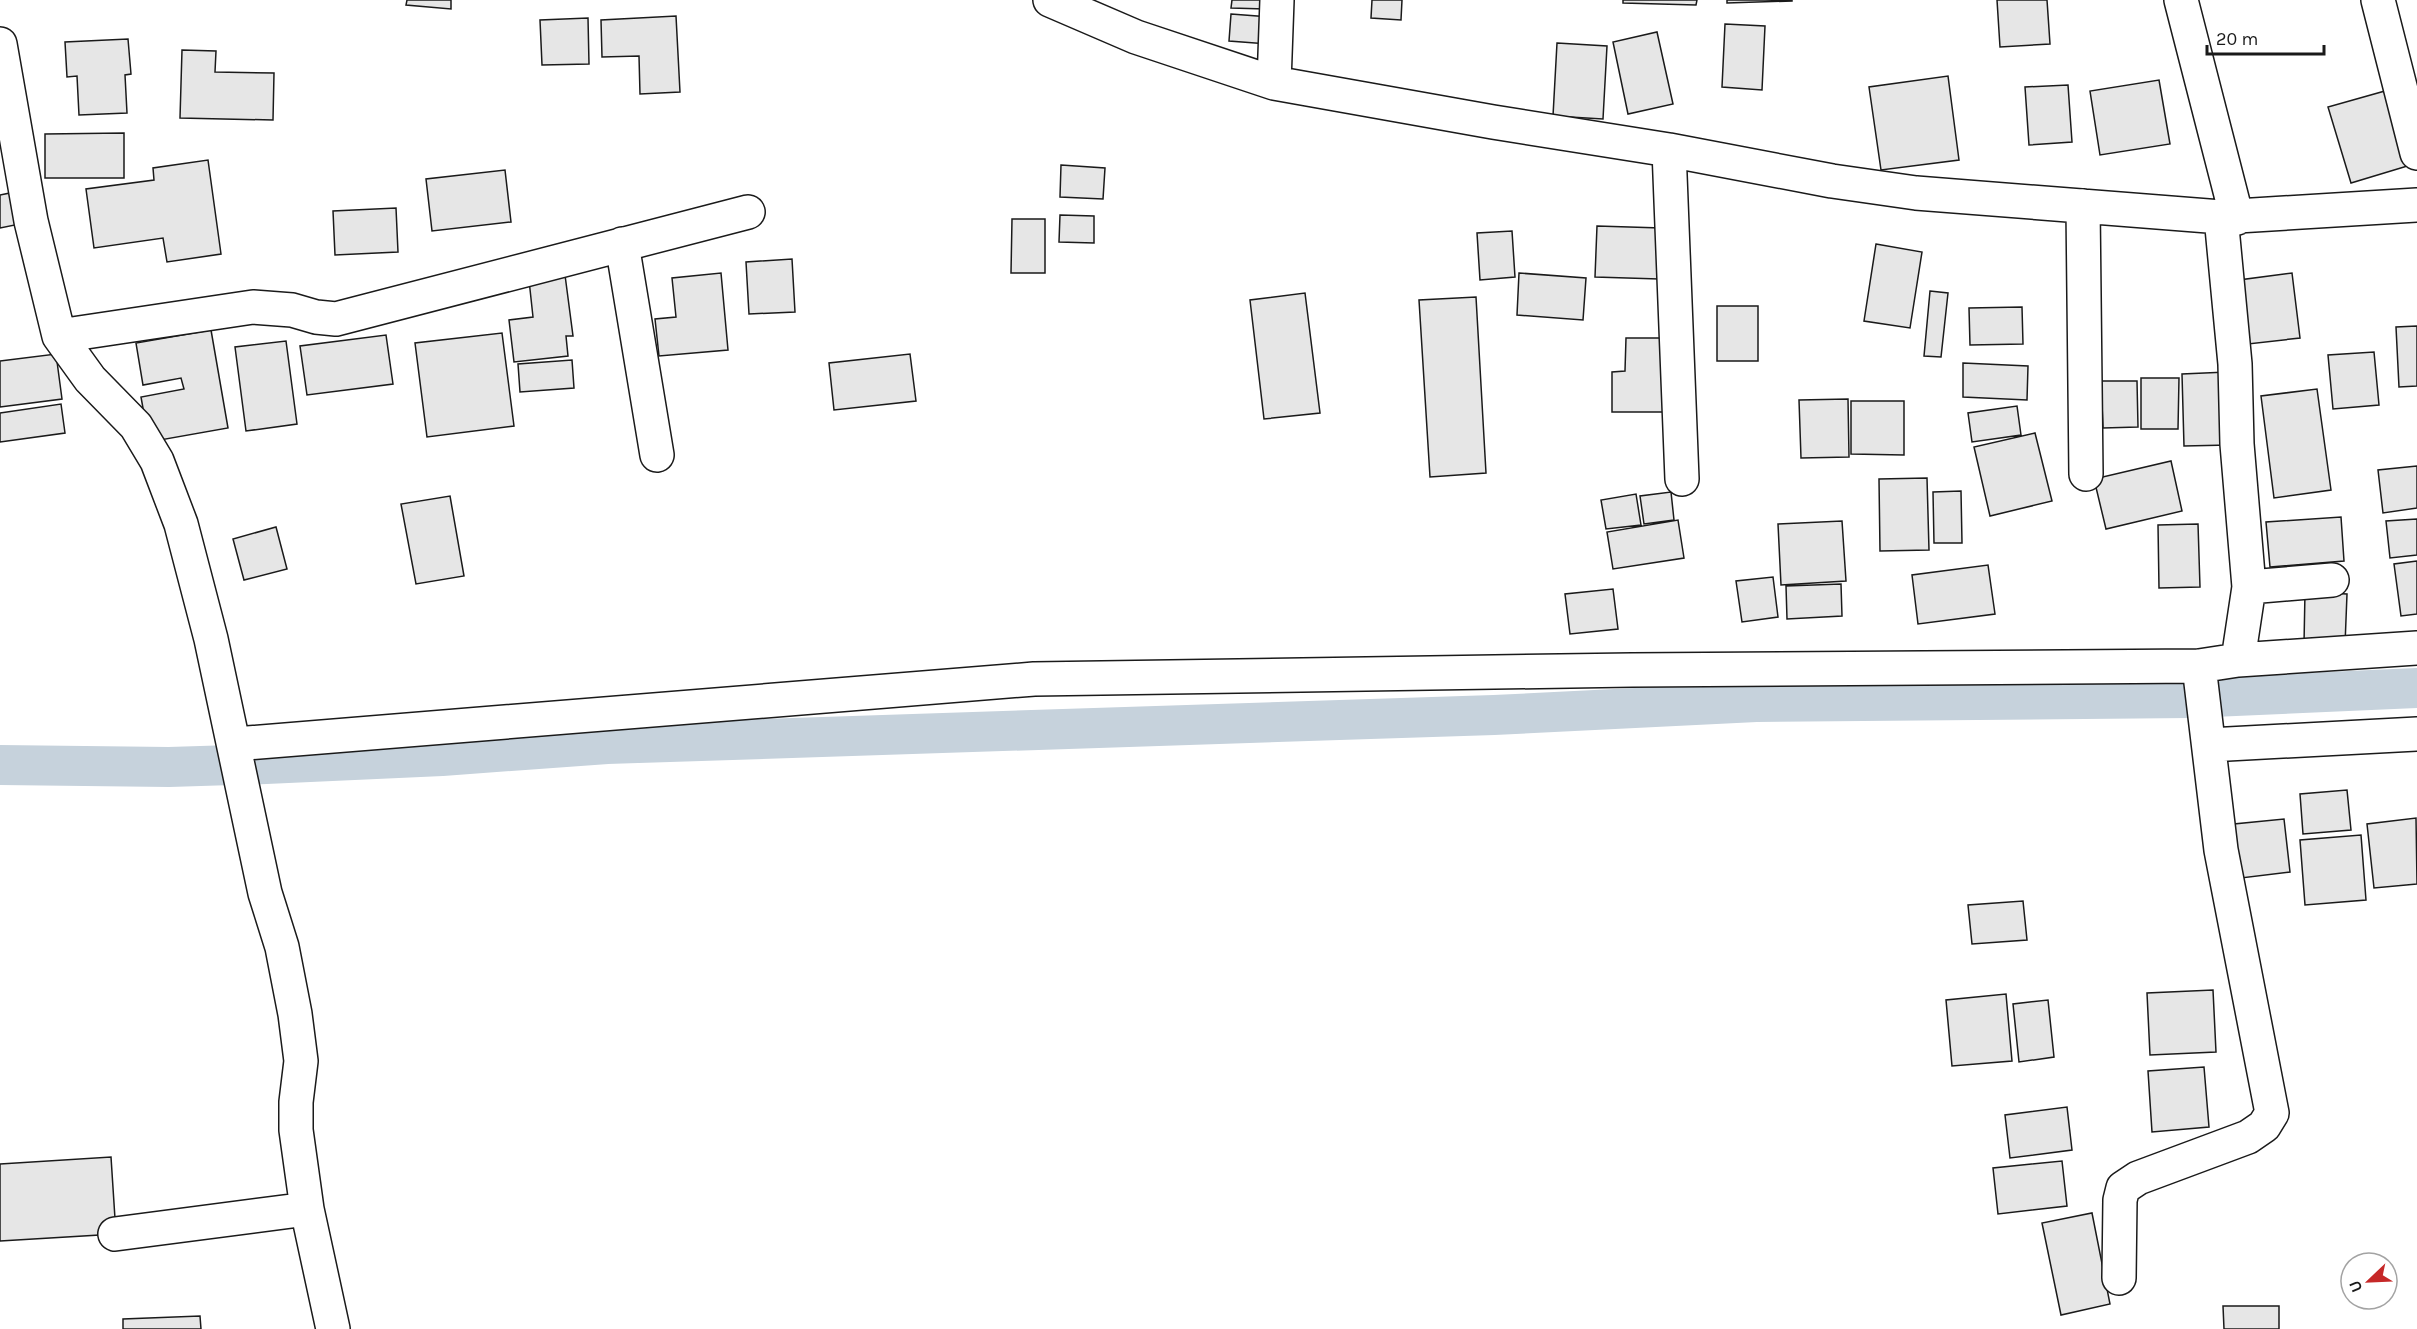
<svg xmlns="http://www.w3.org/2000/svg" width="2417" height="1329" font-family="Karla,sans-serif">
<rect width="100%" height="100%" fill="#fff"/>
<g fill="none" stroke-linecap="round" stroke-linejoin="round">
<path stroke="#c6d2dc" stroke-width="40" d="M 0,765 L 169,767 L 266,764 L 442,756 L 607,744 L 1494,715 L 1756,702 L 2189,698 L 2417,688"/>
</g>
<path fill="#e6e6e6" stroke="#1a1a1a" stroke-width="1.5" d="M 407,0 L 451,0 L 451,9 L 406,5 Z
M 1232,0 L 1265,0 L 1265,9 L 1231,8 Z
M 1372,0 L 1402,0 L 1401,20 L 1371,18 Z
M 1623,0 L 1697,0 L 1696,5 L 1623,3 Z
M 1727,0 L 1792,0 L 1792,1 L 1727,3 Z
M 1997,0 L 2047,0 L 2050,44 L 2000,47 Z
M 1231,14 L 1270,17 L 1268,44 L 1229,41 Z
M 676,16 L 680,92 L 640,94 L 639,56 L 602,57 L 601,20 Z
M 588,18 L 589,64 L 542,65 L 540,20 Z
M 1725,24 L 1765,26 L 1762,90 L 1722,87 Z
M 1657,32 L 1673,104 L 1628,114 L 1613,42 Z
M 128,39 L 131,74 L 125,75 L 127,113 L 79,115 L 77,76 L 67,77 L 65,42 Z
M 1557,43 L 1607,46 L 1603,119 L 1553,116 Z
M 182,50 L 216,51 L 215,72 L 274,73 L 273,120 L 180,118 Z
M 1948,76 L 1959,160 L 1881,170 L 1869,87 Z
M 2159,80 L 2170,144 L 2100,155 L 2090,91 Z
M 2068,85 L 2072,142 L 2029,145 L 2025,87 Z
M 2392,89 L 2414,164 L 2351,183 L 2328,107 Z
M 124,133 L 124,178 L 45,178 L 45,134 Z
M 208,160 L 221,254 L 167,262 L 163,238 L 94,248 L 86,189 L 154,180 L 153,168 Z
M 1061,165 L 1105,168 L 1103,199 L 1060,197 Z
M 505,170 L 511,222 L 432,231 L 426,179 Z
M 10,193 L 15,225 L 0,228 L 0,195 Z
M 396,208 L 398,252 L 335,255 L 333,211 Z
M 1060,215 L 1094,216 L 1094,243 L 1059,242 Z
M 1012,219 L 1045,219 L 1045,273 L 1011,273 Z
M 1597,226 L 1661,228 L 1659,279 L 1595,277 Z
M 1512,231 L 1515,277 L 1480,280 L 1477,233 Z
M 1876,244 L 1922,252 L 1910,328 L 1864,321 Z
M 792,259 L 795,312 L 749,314 L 746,262 Z
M 721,273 L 728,350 L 659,356 L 655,319 L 676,317 L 672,278 Z
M 1519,273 L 1586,278 L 1583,320 L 1517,315 Z
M 2292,273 L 2300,338 L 2248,344 L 2239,280 Z
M 565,275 L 573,336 L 566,336 L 568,356 L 514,362 L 509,320 L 533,317 L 529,280 Z
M 1930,291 L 1948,293 L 1941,357 L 1924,356 Z
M 1305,293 L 1320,413 L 1264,419 L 1250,300 Z
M 1476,297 L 1486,473 L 1430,477 L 1419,300 Z
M 1717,306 L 1758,306 L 1758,361 L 1717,361 Z
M 2022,307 L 2023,344 L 1970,345 L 1969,308 Z
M 2417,326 L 2417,386 L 2399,387 L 2396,327 Z
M 211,330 L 228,428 L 149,442 L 141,397 L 184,389 L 181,378 L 143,385 L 136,343 Z
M 502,333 L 514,426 L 427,437 L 415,343 Z
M 386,335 L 393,384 L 307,395 L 300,346 Z
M 1626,338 L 1667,338 L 1667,412 L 1612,412 L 1612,372 L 1625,371 Z
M 286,341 L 297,424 L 246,431 L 235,347 Z
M 2374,352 L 2379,405 L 2333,409 L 2328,355 Z
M 56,354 L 62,399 L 0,407 L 0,361 Z
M 910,354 L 916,401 L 834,410 L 829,363 Z
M 572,360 L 574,388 L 520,392 L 518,364 Z
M 1963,363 L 2028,366 L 2027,400 L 1963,397 Z
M 2227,372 L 2229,445 L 2184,446 L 2182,374 Z
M 2141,378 L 2179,378 L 2178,429 L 2141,429 Z
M 2101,381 L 2137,381 L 2138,427 L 2103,428 Z
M 2317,389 L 2331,490 L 2274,498 L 2261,396 Z
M 1848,399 L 1849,457 L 1801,458 L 1799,400 Z
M 1851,401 L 1904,401 L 1904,455 L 1851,454 Z
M 61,404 L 65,433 L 0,442 L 0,413 Z
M 2017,406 L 2021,435 L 1972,442 L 1968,413 Z
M 2035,433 L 2052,501 L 1990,516 L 1974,447 Z
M 2171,461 L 2182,511 L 2106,529 L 2094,479 Z
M 2417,466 L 2417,508 L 2383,513 L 2378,470 Z
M 1927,478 L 1929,550 L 1880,551 L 1879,479 Z
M 1961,491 L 1962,543 L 1934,543 L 1933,492 Z
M 1671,492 L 1674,520 L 1644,524 L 1640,496 Z
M 1636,494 L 1641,525 L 1606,529 L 1601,500 Z
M 450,496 L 464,576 L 416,584 L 401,504 Z
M 2341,517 L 2344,561 L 2270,567 L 2266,522 Z
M 2417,519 L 2417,555 L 2390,558 L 2386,521 Z
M 1678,520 L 1684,558 L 1613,569 L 1607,532 Z
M 1842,521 L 1846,581 L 1781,585 L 1778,524 Z
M 2198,524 L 2200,587 L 2159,588 L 2158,525 Z
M 276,527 L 287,569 L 244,580 L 233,539 Z
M 2417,561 L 2417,614 L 2401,616 L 2394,564 Z
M 1988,565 L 1995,614 L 1918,624 L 1912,575 Z
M 1773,577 L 1778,617 L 1742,622 L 1736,581 Z
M 1841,584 L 1842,616 L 1787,619 L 1786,586 Z
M 1613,589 L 1618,629 L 1570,634 L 1565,594 Z
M 2305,592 L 2347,594 L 2345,645 L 2304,644 Z
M 2347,790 L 2351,830 L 2303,834 L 2300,794 Z
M 2416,818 L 2417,884 L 2374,888 L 2367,824 Z
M 2284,819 L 2290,872 L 2241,878 L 2234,824 Z
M 2361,835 L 2366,900 L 2305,905 L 2300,840 Z
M 2023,901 L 2027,940 L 1972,944 L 1968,905 Z
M 2213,990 L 2216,1052 L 2150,1055 L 2147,993 Z
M 2006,994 L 2012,1061 L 1952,1066 L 1946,1000 Z
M 2048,1000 L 2054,1057 L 2019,1062 L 2013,1004 Z
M 2204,1067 L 2209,1127 L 2152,1132 L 2148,1071 Z
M 2067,1107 L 2072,1150 L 2010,1158 L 2005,1115 Z
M 111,1157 L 116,1234 L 0,1241 L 0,1164 Z
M 2062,1161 L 2067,1206 L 1998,1214 L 1993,1168 Z
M 2092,1213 L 2110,1304 L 2061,1315 L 2042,1223 Z
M 2223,1306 L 2279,1306 L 2279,1329 L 2224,1329 Z
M 200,1316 L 201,1329 L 123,1329 L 123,1319 Z"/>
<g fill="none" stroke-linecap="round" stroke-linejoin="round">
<g stroke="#1a1a1a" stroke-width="36">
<path id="minor" d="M 1050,0 L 1136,37 L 1274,83 L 1493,122 L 1669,150 L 1832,181 L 1916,193 L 2221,217 L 2417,205
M 2181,0 L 2237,218
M 2378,0 L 2417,153
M 0,44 L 31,221 L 59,336 L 90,379 L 136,426 L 157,461 L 181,524 L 211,639 L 265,893 L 282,947 L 295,1014 L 301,1061 L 296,1102 L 296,1130 L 307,1209 L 333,1329
M 1274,83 L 1277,0
M 1669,150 L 1682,479
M 2083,206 L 2086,474
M 2221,217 L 2235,364 L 2237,444 L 2249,587
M 622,244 L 657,455
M 59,336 L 253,307 L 292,310 L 316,317 L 336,319 L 748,212
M 2238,660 L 2249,587 L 2332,580
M 235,744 L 1034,679 L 1632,670 L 2199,666 L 2238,660 L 2417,648
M 2209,745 L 2417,734
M 115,1234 L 307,1209
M 2119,1278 L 2120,1200 L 2123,1188 L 2138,1178 L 2248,1137 L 2264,1126 L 2272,1113 L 2221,850 L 2199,666"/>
</g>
<use href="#minor" stroke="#fff" stroke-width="33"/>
</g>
<g transform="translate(2369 1281) rotate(247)"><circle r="28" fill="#ffffff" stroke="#a3a3a3" stroke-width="1.5"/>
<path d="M0-4.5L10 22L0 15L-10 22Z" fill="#c62828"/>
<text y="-9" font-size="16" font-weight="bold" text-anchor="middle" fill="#1a1a1a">U</text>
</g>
<path d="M2207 45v9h117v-9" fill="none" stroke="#1a1a1a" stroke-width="3"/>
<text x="2216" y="45" font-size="18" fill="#1a1a1a" stroke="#ffffff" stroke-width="4.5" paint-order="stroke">20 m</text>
</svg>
